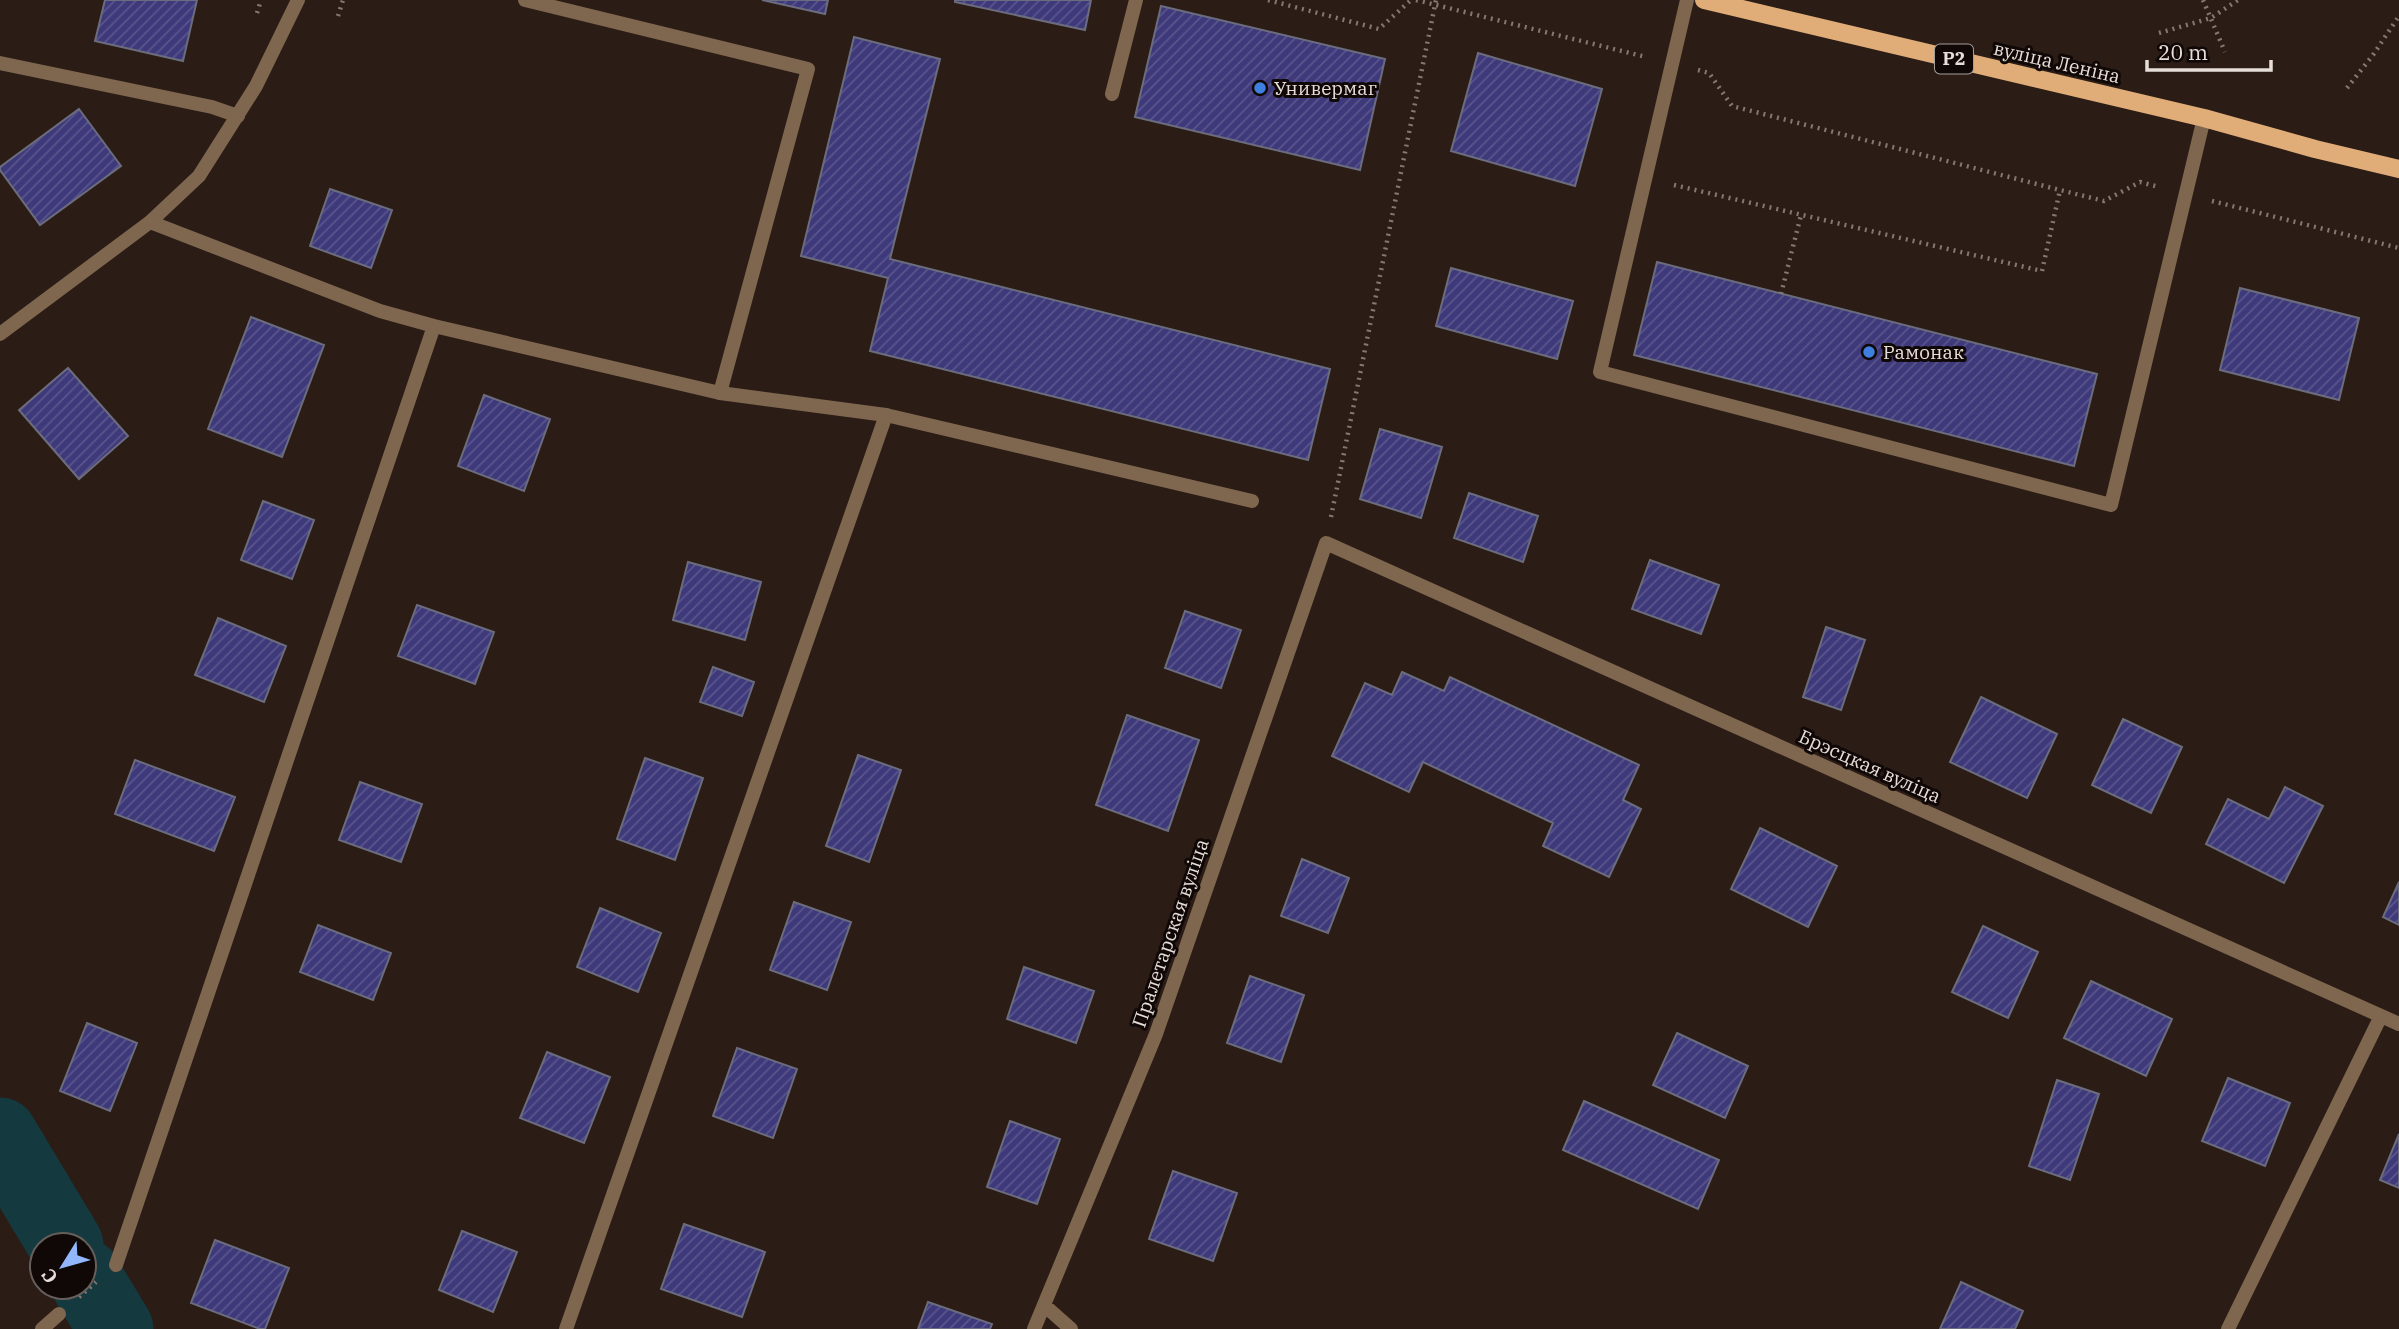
<svg xmlns="http://www.w3.org/2000/svg" width="2399" height="1329" font-family="'IBM Plex Serif',serif">
<defs>
<pattern id="building-hatch" width="6" height="6" patternUnits="userSpaceOnUse" patternTransform="scale(1.75)"><rect width="6" height="6" fill="#3e397a"/><path d="M-1 1l2-2M0 6l6-6M5 7l2-2" fill="none" stroke="#5a558c"/></pattern>
</defs>
<rect width="100%" height="100%" fill="#2b1c16"/>
<g fill="none" stroke-linecap="round" stroke-linejoin="round">
<path stroke="#14393f" stroke-width="75" d="M 0,1135 L 66,1245
M 84,1276 L 116,1329"/>
</g>
<path fill="url(#building-hatch)" stroke="#6b6c7d" stroke-width="2" d="M 105,0 L 197,0 L 183,61 L 95,41 Z
M 762,0 L 828,0 L 825,14 Z
M 955,0 L 1091,0 L 1085,30 L 955,2 Z
M 1161,6 L 1385,59 L 1360,170 L 1135,117 Z
M 854,37 L 940,59 L 890,259 L 1330,369 L 1308,460 L 870,351 L 888,278 L 801,256 Z
M 1478,53 L 1602,89 L 1575,186 L 1451,151 Z
M 79,109 L 121,166 L 40,225 L 0,170 L 0,167 Z
M 330,189 L 392,210 L 371,268 L 310,246 Z
M 1657,262 L 2097,374 L 2074,466 L 1634,355 Z
M 1451,268 L 1573,301 L 1557,359 L 1436,326 Z
M 2240,288 L 2359,318 L 2339,400 L 2220,370 Z
M 251,317 L 324,345 L 282,457 L 208,429 Z
M 68,368 L 128,436 L 79,479 L 19,410 Z
M 484,395 L 550,419 L 524,491 L 458,466 Z
M 1380,429 L 1442,447 L 1421,518 L 1360,499 Z
M 1469,493 L 1538,516 L 1523,562 L 1454,538 Z
M 263,501 L 314,520 L 292,579 L 241,560 Z
M 1650,560 L 1719,585 L 1701,634 L 1632,609 Z
M 688,562 L 761,582 L 745,640 L 673,620 Z
M 417,605 L 494,632 L 475,684 L 398,656 Z
M 1185,611 L 1241,630 L 1221,688 L 1165,668 Z
M 218,618 L 286,646 L 264,702 L 195,675 Z
M 1826,627 L 1865,640 L 1841,710 L 1803,697 Z
M 713,667 L 754,682 L 742,716 L 700,702 Z
M 1402,672 L 1444,691 L 1450,677 L 1639,765 L 1623,800 L 1641,809 L 1609,877 L 1543,846 L 1553,823 L 1423,762 L 1409,792 L 1332,756 L 1365,683 L 1392,695 Z
M 1981,697 L 2057,734 L 2027,798 L 1950,762 Z
M 1127,715 L 1199,740 L 1168,831 L 1096,805 Z
M 2123,719 L 2182,747 L 2151,813 L 2092,785 Z
M 858,755 L 901,770 L 869,862 L 826,846 Z
M 645,758 L 703,778 L 675,860 L 617,839 Z
M 135,760 L 235,797 L 214,851 L 115,814 Z
M 360,782 L 422,804 L 401,862 L 339,840 Z
M 2285,787 L 2323,806 L 2284,883 L 2206,844 L 2228,799 L 2269,819 Z
M 1760,828 L 1837,866 L 1808,927 L 1731,889 Z
M 1302,859 L 1349,878 L 1328,933 L 1281,916 Z
M 2399,882 L 2399,925 L 2383,917 Z
M 794,902 L 851,922 L 827,990 L 770,970 Z
M 600,908 L 661,933 L 638,992 L 577,967 Z
M 318,925 L 391,953 L 373,1000 L 300,972 Z
M 1983,926 L 2038,952 L 2008,1018 L 1952,992 Z
M 1024,967 L 1094,991 L 1076,1043 L 1007,1019 Z
M 1250,976 L 1304,995 L 1281,1062 L 1227,1043 Z
M 2091,981 L 2172,1019 L 2146,1076 L 2064,1038 Z
M 87,1023 L 137,1043 L 110,1111 L 60,1091 Z
M 1677,1033 L 1748,1066 L 1725,1118 L 1653,1085 Z
M 737,1048 L 797,1069 L 773,1138 L 713,1116 Z
M 547,1052 L 610,1077 L 584,1143 L 520,1118 Z
M 2228,1078 L 2290,1103 L 2265,1166 L 2202,1141 Z
M 2057,1080 L 2099,1094 L 2070,1180 L 2029,1166 Z
M 1584,1101 L 1719,1160 L 1698,1209 L 1563,1150 Z
M 1010,1121 L 1060,1139 L 1037,1204 L 987,1187 Z
M 2399,1134 L 2399,1188 L 2380,1180 Z
M 1173,1171 L 1237,1193 L 1213,1261 L 1149,1239 Z
M 684,1224 L 765,1252 L 742,1317 L 661,1289 Z
M 462,1231 L 517,1252 L 493,1312 L 439,1290 Z
M 215,1240 L 289,1268 L 265,1329 L 260,1329 L 191,1303 Z
M 1961,1282 L 2023,1311 L 2015,1329 L 1940,1329 Z
M 928,1302 L 992,1324 L 990,1329 L 918,1329 Z"/>
<g fill="none" stroke-linecap="round" stroke-linejoin="round">
<path stroke="#847872" stroke-width="4.5" stroke-dasharray="2 5" stroke-linecap="butt" d="M 1268,0 L 1379,29 L 1411,0
M 1416,0 L 1646,57
M 2203,0 L 2225,52
M 257,13 L 261,0
M 338,16 L 343,0
M 2159,33 L 2211,18 L 2238,0
M 1698,70 L 1709,73 L 1732,106 L 2060,190 L 2104,201 L 2140,182 L 2159,187
M 2347,88 L 2373,55 L 2399,16
M 1674,185 L 2042,271 L 2060,190
M 2212,201 L 2399,248
M 1781,294 L 1801,215
M 1331,517 L 1436,0
M 79,1297 L 96,1282"/>
<path stroke="#7f664e" stroke-width="14" d="M 525,0 L 808,69 L 720,393
M 1687,0 L 1600,372 L 2111,505 L 2204,118
M 0,63 L 212,107 L 238,116
M 1112,94 L 1136,0
M 886,415 L 1252,501
M 42,1329 L 59,1314"/>
<path stroke="#7f664e" stroke-width="14" d="M 150,222 L 380,311 L 434,326 L 720,393 L 886,415 L 566,1329
M 0,334 L 150,222 L 199,176 L 256,86 L 298,0
M 116,1265 L 434,326
M 1044,1305 L 1071,1329
M 1034,1329 L 1156,1034 L 1326,543 L 2399,1024
M 2228,1329 L 2381,1016"/>
<path stroke="#e0ad79" stroke-width="18" d="M 1704,0 L 2204,118 L 2315,149 L 2399,169"/>
</g>
<g fill="#3f7fe0" stroke="#0f0806" stroke-width="2.5">
<circle cx="1260" cy="88" r="7"/>
<circle cx="1869" cy="352" r="7"/>
</g>
<g text-anchor="middle" stroke-width="6" stroke-linejoin="round" paint-order="stroke">
<rect fill="#0f0806" stroke="#a79e9a" stroke-width="2" x="1935" y="44.5" width="38" height="29" rx="5"/>
<g font-size="18" font-weight="bold" fill="#e8ded9">
<text x="1954" y="65">Р2</text>
</g>
<g font-size="19" fill="#e8ded9" stroke="#0f0806">
<text transform="translate(2057 62) rotate(13)" y="7">вуліца Леніна</text>
<text transform="translate(1870 766) rotate(24)" y="7">Брэсцкая вуліца</text>
<text transform="translate(1170 933) rotate(-71)" y="7">Пралетарская вуліца</text>
</g>
<g font-size="19" fill="#e8ded9" stroke="#0f0806" text-anchor="start">
<text x="1274" y="95">Универмаг</text>
<text x="1883" y="359">Рамонак</text>
</g>
</g>
<g transform="translate(63 1266) rotate(233)"><circle r="33" fill="#0f0806" stroke="#665e5a" stroke-width="2"/>
<path d="M0-5L12 26L0 18L-12 26Z" fill="#92b7fd"/>
<text y="-10" font-size="19" font-weight="bold" text-anchor="middle" fill="#e8ded9">С</text>
</g>
<path d="M2147 60v10h124v-10" fill="none" stroke="#e8ded9" stroke-width="3.5"/>
<text x="2158" y="60" font-size="21" fill="#e8ded9" stroke="#0f0806" stroke-width="5" paint-order="stroke">20 m</text>
</svg>
